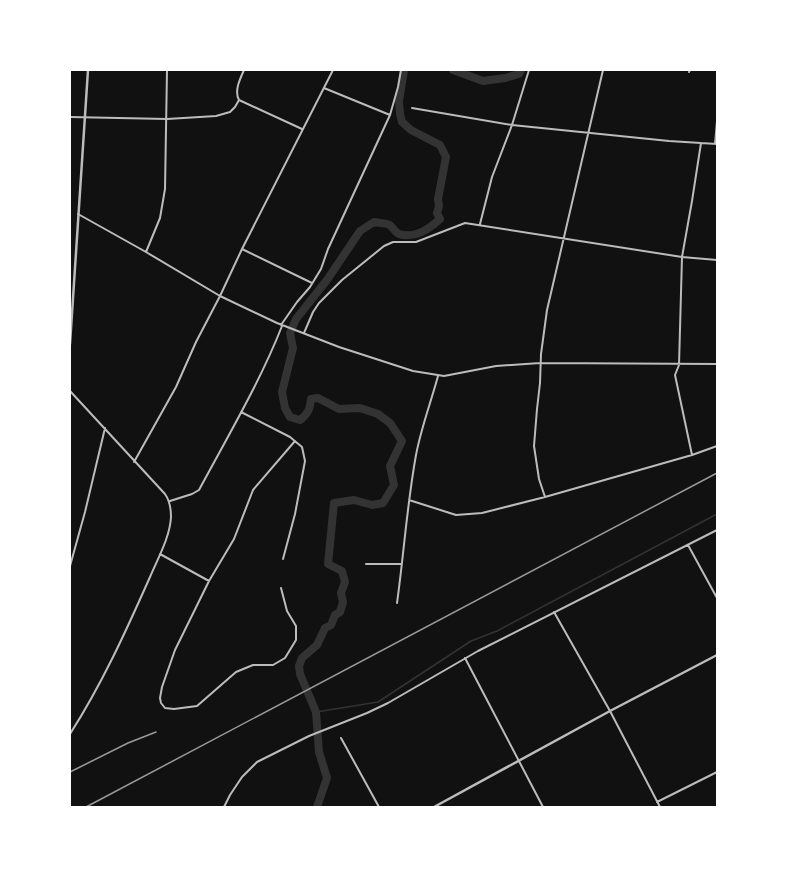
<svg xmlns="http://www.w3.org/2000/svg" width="787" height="877" font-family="'Open Sans',sans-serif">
<rect width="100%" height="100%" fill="#111"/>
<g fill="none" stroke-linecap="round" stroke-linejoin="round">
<path stroke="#333" stroke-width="1.5" d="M 316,712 L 378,702 L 471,641 L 497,631 L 717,514"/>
<path stroke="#333" stroke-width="8" d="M 453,70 L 483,81 L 505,78 L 519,74 L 521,70
M 317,807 L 327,778 L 319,752 L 316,712 L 300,674 L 299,666 L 302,658 L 317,645 L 325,628 L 331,625 L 335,615 L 340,612 L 343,602 L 341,593 L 345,582 L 342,571 L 328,564 L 334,503 L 354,500 L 372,505 L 383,503 L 394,485 L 390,466 L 402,441 L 390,423 L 378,414 L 360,408 L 339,409 L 318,398 L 311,399 C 310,409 308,414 300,420 L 290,417 L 285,408 L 282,392 L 293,348 L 290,333 L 296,319 L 327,280 L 360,231 L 374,222 C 378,223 386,223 390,225 C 393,228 395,232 399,234 C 415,239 429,229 440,219 L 437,213 L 439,206 L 438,199 L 446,157 L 440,145 L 411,130 L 402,122 L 400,114 L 399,101 L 404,70"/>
<path stroke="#bcbcbc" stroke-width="2" d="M 244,70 C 240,79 234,91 239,100 L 302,129
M 689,72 L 690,70
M 324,88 L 390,115
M 412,108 L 512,125 L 669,141 L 717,144
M 70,117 L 167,119 L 216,116 L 230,112 L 235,107 L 239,100
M 715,144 L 717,121
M 78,214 L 146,252 L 220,296 L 277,323 L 339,347 L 413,371 L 444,376 L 496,366 L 540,363 L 717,364
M 480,224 L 492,177 L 512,125 L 529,70
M 242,249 L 312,283
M 146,252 L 160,218 L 165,189 L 167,70
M 281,325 L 297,302 L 310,287 L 321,269 L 328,249 L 390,115 L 398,87 L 401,70
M 304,333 L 313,312 L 319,303 L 342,280 L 384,246 L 393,242 L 416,242 L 465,223 L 682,257 L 717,260
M 70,391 L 165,494 C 170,501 171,508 171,517 C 170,537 158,558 150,577 C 126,631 102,684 70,734
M 241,412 L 290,437 L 302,447 L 305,461 L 295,514 L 283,559
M 692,455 L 675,375 L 679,365 L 682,257 L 692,201 L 701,143
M 134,462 L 176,387 L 196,342 L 220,296 L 242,249 L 333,70
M 545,497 L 539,479 L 534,446 L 537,409 L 540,383 L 541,354 L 547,310 L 603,70
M 409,500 L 456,515 L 482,513 L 545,497 L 692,455 L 717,446
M 170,501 L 192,494 L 199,490 C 228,436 260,382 282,326
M 688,545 L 717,598
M 160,554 L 209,581
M 366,564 L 402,564
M 70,566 L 85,512 L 105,428
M 281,588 L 287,611 L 296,626 L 296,640 L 285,658 L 273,665 L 253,665 L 236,672 L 197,706 L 174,709 L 165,708 L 161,703 L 160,698 L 162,687 L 175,650 L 209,581 L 234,539 L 253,490 L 295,441
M 397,603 C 404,553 407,504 416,455 C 421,428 431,402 438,376
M 554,612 L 610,711 L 660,807
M 465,658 L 543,807
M 341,738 L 379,807
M 657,802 L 717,772
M 224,807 L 230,795 L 242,777 L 257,762 L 309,736 L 367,713 L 388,703 L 478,651 L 717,530"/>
<path stroke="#bcbcbc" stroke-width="2.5" d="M 70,344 L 88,70
M 434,807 L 610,711 L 717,655"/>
<path stroke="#9a9a9a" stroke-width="1.5" d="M 70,772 L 128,743 L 156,732
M 86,807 L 717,473"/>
</g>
<rect width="787" height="877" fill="none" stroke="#ffffff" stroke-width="142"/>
</svg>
